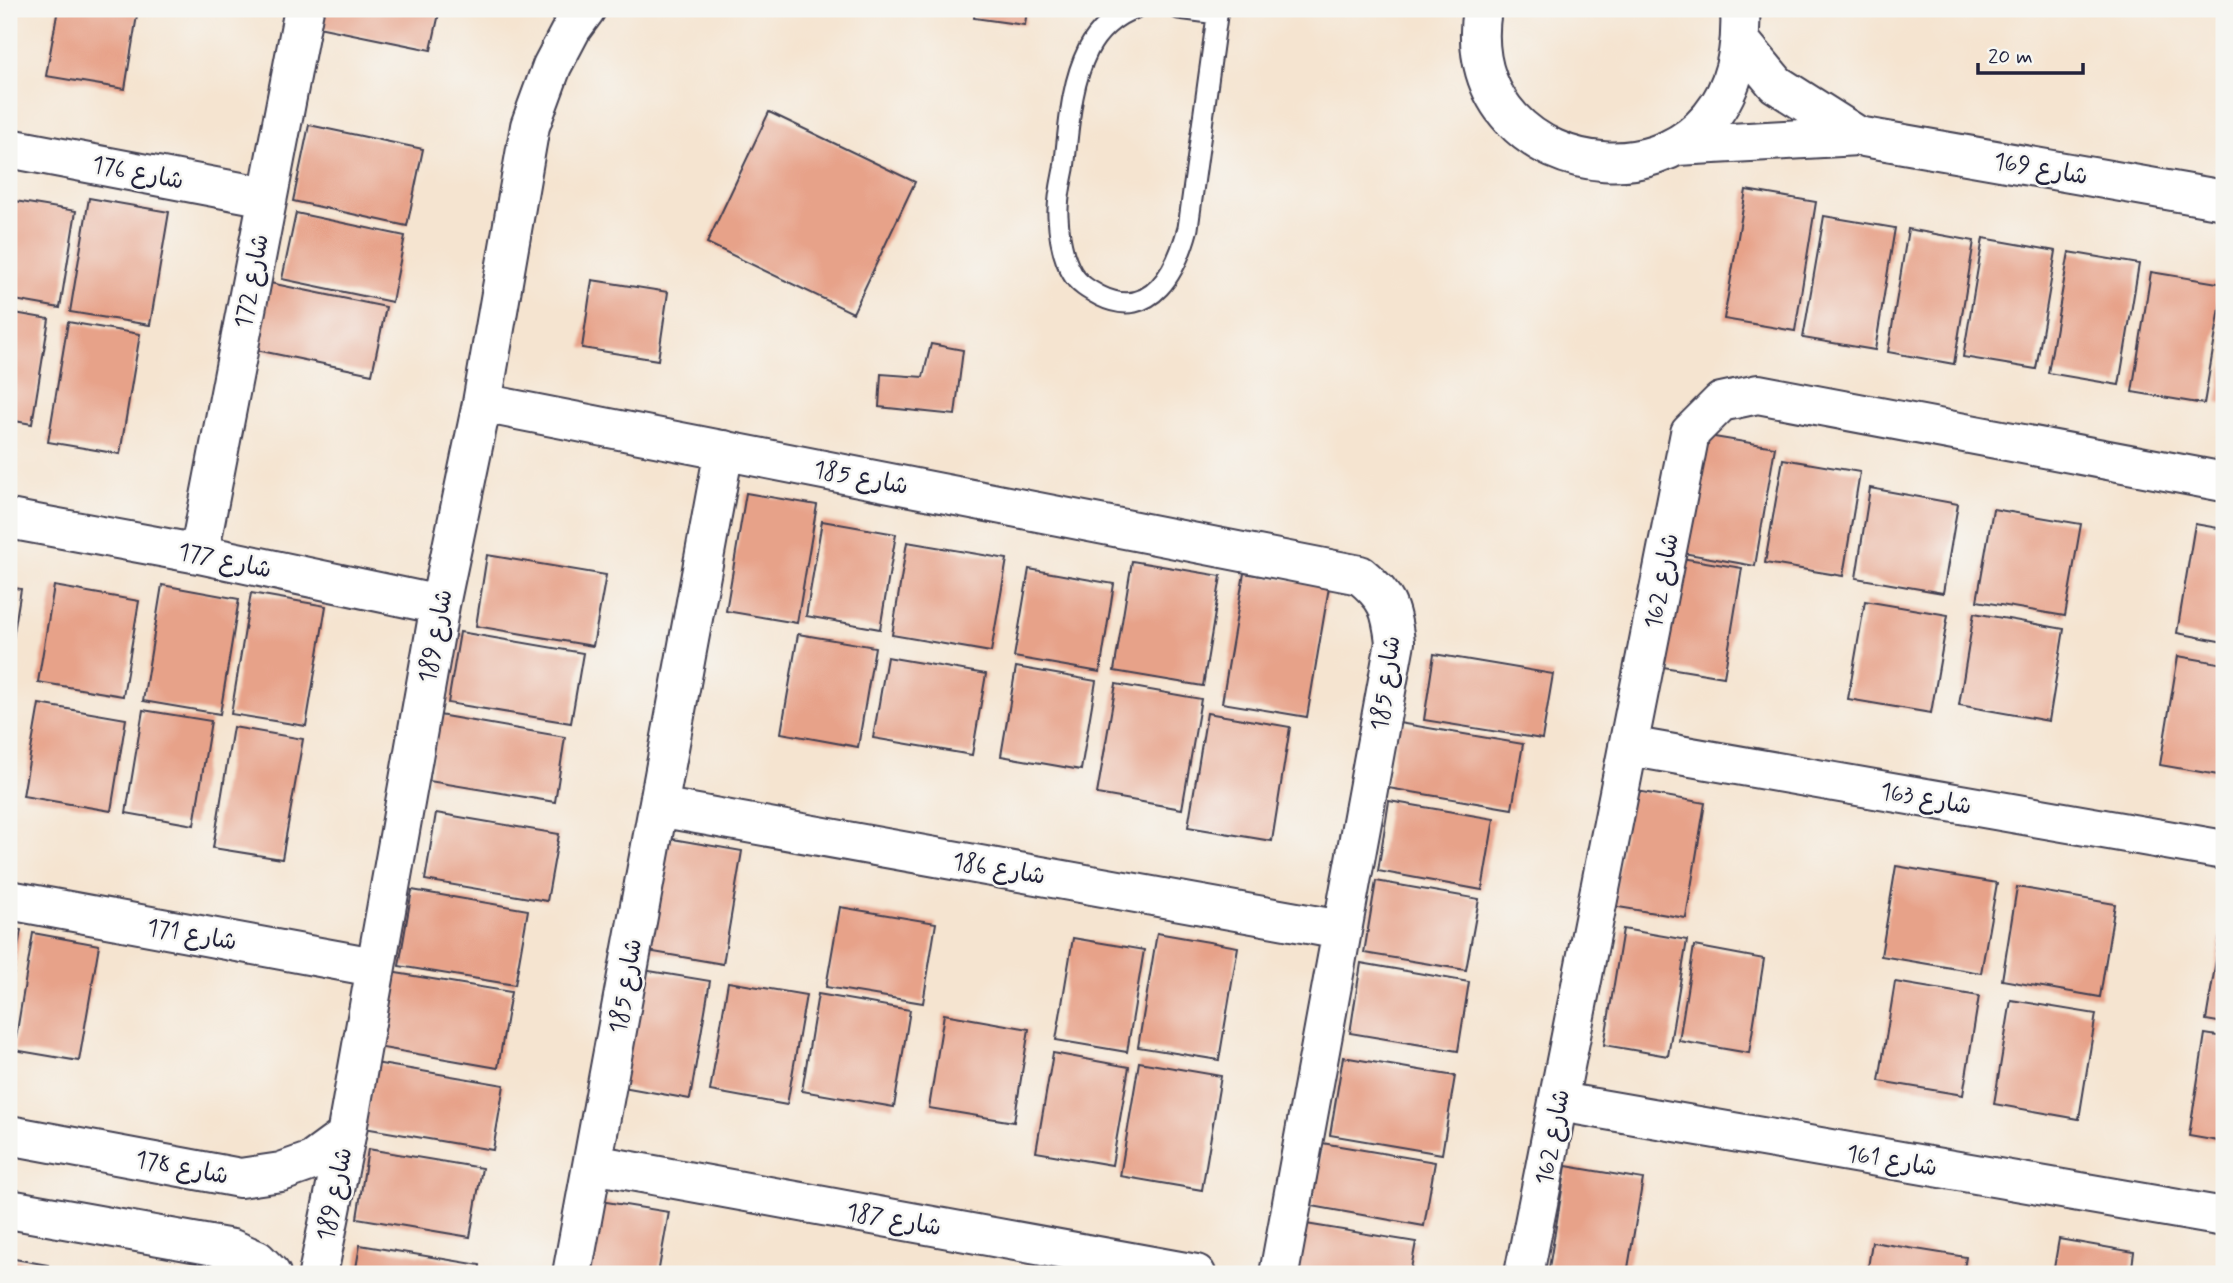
<svg xmlns="http://www.w3.org/2000/svg" width="2233" height="1283" font-family="Mynerve,'Playpen Sans Arabic',sans-serif">
<rect width="100%" height="100%" fill="#f6f6f2"/>
<filter id="ink" filterUnits="userSpaceOnUse"><feTurbulence type="fractalNoise" baseFrequency=".0143" numOctaves="2"/><feDisplacementMap in="SourceGraphic" scale="14" xChannelSelector="R" yChannelSelector="G"/><feConvolveMatrix kernelMatrix="1 2 1 2 8 2 1 2 1" color-interpolation-filters="sRGB"/></filter>
<filter id="wash" filterUnits="userSpaceOnUse"><feTurbulence type="fractalNoise" baseFrequency=".00686" numOctaves="4" result="noise"/><feDisplacementMap in="SourceGraphic" scale="28" xChannelSelector="R" yChannelSelector="G"/><feGaussianBlur stdDeviation="1.57" result="paint"/><feColorMatrix in="noise" values="0 0 0 0 0 0 0 0 0 0 0 0 0 0 0 0 0 1.4 0 .05"/><feComposite in="paint" operator="in"/></filter>
<g filter="url(#wash)">
<rect width="100%" height="100%" fill="#f5e4d0"/>
<g id="blocks">
<path fill="#e7a289" d="M 58,9 L 138,9 L 125,89 L 46,76 Z
M 322,9 L 440,9 L 431,50 L 318,27 Z
M 975,9 L 1027,9 L 1025,25 L 974,18 Z
M 769,112 L 915,182 L 853,313 L 707,243 Z
M 309,125 L 423,149 L 407,226 L 293,201 Z
M 1746,190 L 1816,202 L 1795,331 L 1724,319 Z
M 89,198 L 169,212 L 150,325 L 70,312 Z
M 9,200 L 76,211 L 60,308 L 9,299 Z
M 296,213 L 405,236 L 392,302 L 282,279 Z
M 1824,216 L 1895,228 L 1875,350 L 1803,338 Z
M 1908,229 L 1974,241 L 1954,364 L 1888,352 Z
M 1983,238 L 2056,251 L 2036,369 L 1963,357 Z
M 2069,252 L 2139,264 L 2119,385 L 2048,373 Z
M 2151,272 L 2224,284 L 2204,404 L 2132,392 Z
M 592,280 L 668,292 L 658,360 L 582,348 Z
M 270,283 L 386,307 L 372,374 L 256,350 Z
M 9,312 L 49,319 L 32,424 L 9,420 Z
M 68,322 L 140,334 L 120,454 L 48,442 Z
M 931,344 L 963,350 L 955,415 L 879,407 L 881,374 L 923,377 Z
M 2223,367 L 2224,367 L 2224,404 L 2217,402 Z
M 1702,435 L 1775,447 L 1755,566 L 1683,553 Z
M 1783,459 L 1860,472 L 1843,576 L 1765,563 Z
M 1870,488 L 1958,504 L 1943,593 L 1856,578 Z
M 746,493 L 817,505 L 797,623 L 726,611 Z
M 1993,509 L 2081,524 L 2065,616 L 1977,601 Z
M 822,521 L 896,534 L 880,629 L 806,616 Z
M 2195,524 L 2224,529 L 2224,642 L 2177,633 Z
M 907,542 L 1007,559 L 991,652 L 892,635 Z
M 487,555 L 606,575 L 593,646 L 476,626 Z
M 1675,557 L 1742,568 L 1724,677 L 1657,666 Z
M 1132,561 L 1221,576 L 1203,686 L 1114,671 Z
M 1029,569 L 1114,584 L 1100,672 L 1014,657 Z
M 1244,573 L 1329,587 L 1307,717 L 1222,703 Z
M 162,585 L 239,599 L 220,714 L 143,701 Z
M 54,586 L 139,601 L 123,696 L 38,682 Z
M 9,587 L 21,589 L 10,657 L 9,657 Z
M 251,593 L 326,606 L 306,726 L 231,714 Z
M 1865,601 L 1948,615 L 1931,713 L 1848,699 Z
M 1974,613 L 2064,629 L 2049,721 L 1959,705 Z
M 460,632 L 583,653 L 571,723 L 448,703 Z
M 798,634 L 875,647 L 858,747 L 781,733 Z
M 1434,654 L 1553,674 L 1542,739 L 1424,720 Z
M 2178,656 L 2224,664 L 2224,776 L 2160,765 Z
M 887,657 L 986,674 L 972,755 L 873,738 Z
M 1016,667 L 1096,681 L 1081,770 L 1001,756 Z
M 1116,684 L 1201,699 L 1182,809 L 1097,794 Z
M 39,704 L 126,719 L 111,811 L 23,796 Z
M 143,710 L 211,721 L 194,825 L 126,813 Z
M 1207,713 L 1290,727 L 1272,841 L 1188,827 Z
M 439,715 L 565,737 L 555,802 L 429,781 Z
M 1399,723 L 1523,744 L 1512,809 L 1388,788 Z
M 233,727 L 303,739 L 282,859 L 213,848 Z
M 1631,790 L 1705,803 L 1686,918 L 1612,906 Z
M 1389,801 L 1494,819 L 1482,890 L 1378,871 Z
M 436,813 L 559,834 L 547,901 L 425,880 Z
M 661,837 L 742,851 L 723,964 L 642,950 Z
M 1896,866 L 1997,883 L 1981,973 L 1881,956 Z
M 1376,881 L 1479,899 L 1466,970 L 1364,953 Z
M 2017,887 L 2115,904 L 2100,997 L 2002,980 Z
M 412,890 L 528,910 L 515,985 L 399,966 Z
M 840,907 L 936,923 L 923,1003 L 826,987 Z
M 2222,925 L 2224,925 L 2224,1023 L 2206,1020 Z
M 9,928 L 21,930 L 10,993 L 9,993 Z
M 1623,929 L 1687,940 L 1668,1056 L 1604,1045 Z
M 33,933 L 99,945 L 79,1061 L 14,1050 Z
M 1157,933 L 1238,947 L 1219,1060 L 1138,1047 Z
M 1073,938 L 1144,950 L 1127,1052 L 1056,1040 Z
M 1694,946 L 1764,959 L 1749,1053 L 1679,1041 Z
M 1361,963 L 1469,982 L 1458,1051 L 1350,1033 Z
M 637,969 L 710,981 L 690,1099 L 617,1086 Z
M 390,972 L 511,992 L 498,1068 L 377,1047 Z
M 728,982 L 806,995 L 787,1105 L 710,1091 Z
M 1895,982 L 1979,996 L 1963,1095 L 1879,1081 Z
M 818,994 L 910,1010 L 894,1107 L 802,1091 Z
M 2011,1000 L 2096,1014 L 2079,1119 L 1994,1104 Z
M 944,1014 L 1029,1029 L 1014,1122 L 929,1108 Z
M 2205,1034 L 2224,1037 L 2224,1142 L 2189,1136 Z
M 1053,1053 L 1129,1067 L 1112,1165 L 1036,1152 Z
M 1343,1057 L 1455,1076 L 1442,1154 L 1330,1135 Z
M 1139,1062 L 1221,1076 L 1202,1190 L 1120,1176 Z
M 375,1063 L 504,1085 L 493,1150 L 364,1128 Z
M 1322,1143 L 1435,1162 L 1424,1226 L 1312,1206 Z
M 368,1149 L 482,1168 L 470,1237 L 357,1218 Z
M 1566,1166 L 1643,1179 L 1627,1274 L 1548,1274 Z
M 594,1200 L 669,1212 L 658,1274 L 582,1274 Z
M 1306,1224 L 1416,1242 L 1410,1274 L 1297,1274 Z
M 2059,1239 L 2134,1252 L 2131,1274 L 2053,1274 Z
M 1872,1242 L 1966,1257 L 1963,1274 L 1867,1274 Z
M 360,1245 L 480,1265 L 479,1274 L 355,1274 Z
M 9,1258 L 48,1265 L 46,1274 L 9,1274 Z"/>
</g>
</g>
<g filter="url(#ink)">
<use href="#blocks" fill-opacity="0" stroke="#423f51" stroke-width="2"/>
<g fill="none" stroke-linecap="round" stroke-linejoin="round">
<g stroke="#423f51" stroke-width="23">
<path id="lane" d="M 1134,9 C 1115,15 1097,32 1088,50 C 1070,86 1069,129 1064,169 C 1061,184 1057,201 1058,216 C 1059,235 1062,256 1072,273 C 1078,284 1089,290 1100,296 C 1152,322 1177,269 1188,228 L 1218,9
M 1179,9 L 1217,14"/>
</g>
<g stroke="#423f51" stroke-width="42">
<path id="street" d="M 1482,9 C 1452,195 1752,229 1740,9
M 1742,43 L 1776,84 L 1858,136
M 1677,146 L 1858,136 L 2224,200
M 9,148 L 267,197
M 482,403 L 1360,575 C 1387,597 1391,608 1395,642 L 1279,1274
M 9,519 L 199,554 L 440,605
M 199,554 L 304,9
M 1628,746 L 2224,850
M 658,807 L 1341,930
M 9,900 L 374,967
M 1560,1102 L 2224,1217
M 9,1135 L 240,1178 L 281,1172 L 312,1161 L 346,1136
M 593,1164 L 1196,1274
M 9,1209 L 232,1249 L 257,1260 L 271,1274
M 318,1274 L 346,1136 L 440,605 L 482,403 L 530,126 L 552,66 L 572,28 L 586,9
M 572,1274 L 724,450
M 1524,1274 L 1690,433 L 1721,402 L 1758,394 L 2224,482"/>
</g>
<use href="#lane" stroke="#fff" stroke-width="19"/>
<use href="#street" stroke="#fff" stroke-width="38"/>
</g>
</g>
<g text-anchor="middle" stroke-width="5" stroke-linejoin="round" paint-order="stroke">
<g font-size="24" fill="#22223b" stroke="#f6f6f2">
<text transform="translate(2041 168) rotate(10)" y="8">شارع 169</text>
<text transform="translate(138 172) rotate(11)" y="8">شارع 176</text>
<text transform="translate(251 281) rotate(-79)" y="8">شارع 172</text>
<text transform="translate(861 477) rotate(11)" y="8">شارع 185</text>
<text transform="translate(225 560) rotate(12)" y="8">شارع 177</text>
<text transform="translate(1661 581) rotate(-79)" y="8">شارع 162</text>
<text transform="translate(435 636) rotate(-79)" y="8">شارع 189</text>
<text transform="translate(1385 683) rotate(-82)" y="8">شارع 185</text>
<text transform="translate(1926 798) rotate(10)" y="8">شارع 163</text>
<text transform="translate(999 868) rotate(10)" y="8">شارع 186</text>
<text transform="translate(192 934) rotate(10)" y="8">شارع 171</text>
<text transform="translate(625 986) rotate(-80)" y="8">شارع 185</text>
<text transform="translate(1552 1137) rotate(-79)" y="8">شارع 162</text>
<text transform="translate(1892 1160) rotate(10)" y="8">شارع 161</text>
<text transform="translate(182 1167) rotate(11)" y="8">شارع 178</text>
<text transform="translate(334 1194) rotate(-78)" y="8">شارع 189</text>
<text transform="translate(894 1219) rotate(10)" y="8">شارع 187</text>
</g>
</g>
<rect width="2233" height="1283" fill="none" stroke="#f6f6f2" stroke-width="35"/>
<path d="M1978 63v10h105v-10" fill="none" stroke="#22223b" stroke-width="3.5"/>
<text x="1988" y="63" font-size="21" fill="#22223b" stroke="#f6f6f2" stroke-width="5" paint-order="stroke">20 m</text>
</svg>
